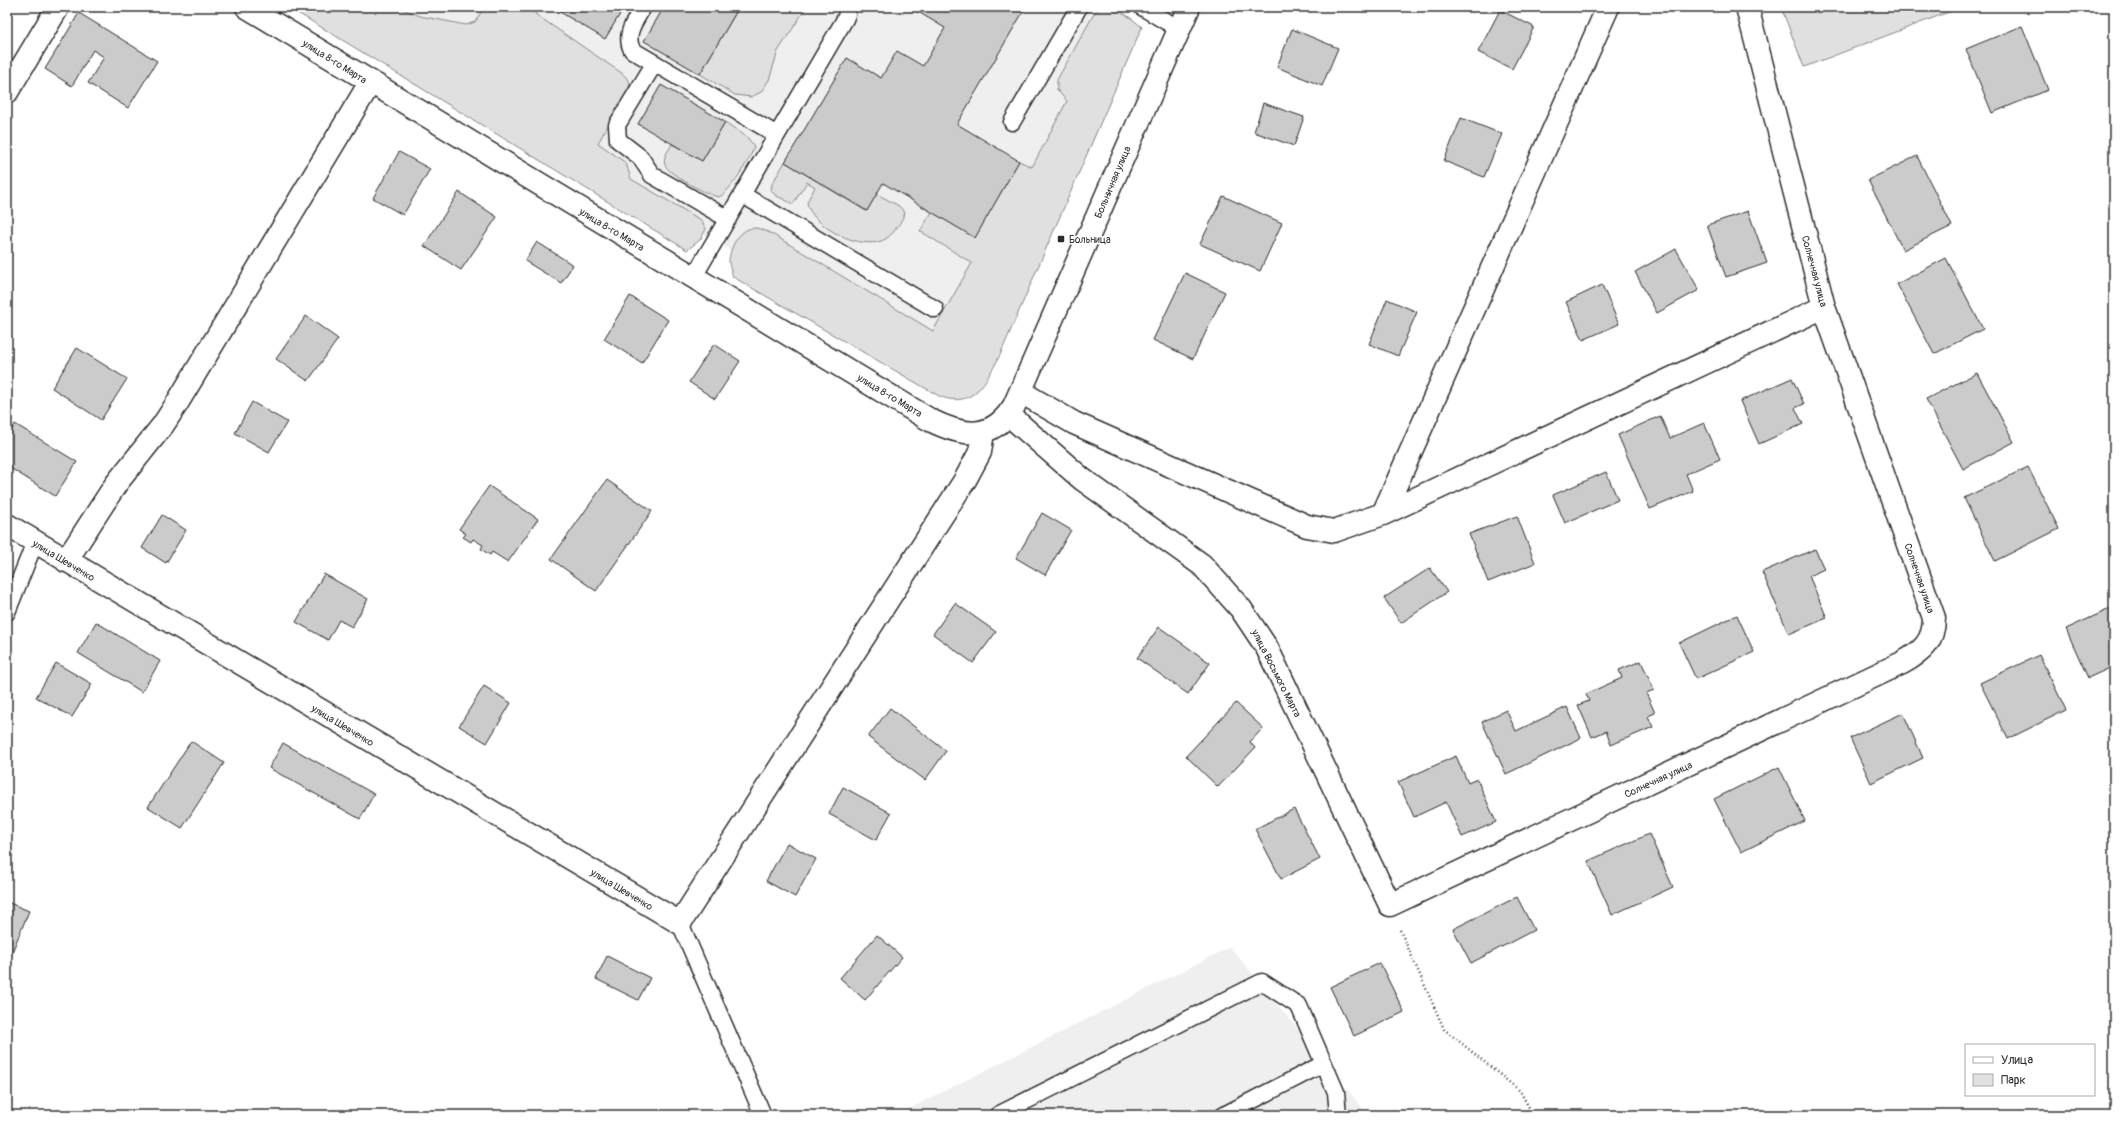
<svg xmlns="http://www.w3.org/2000/svg" width="2121" height="1122" font-family="Pangolin,sans-serif">
<rect width="100%" height="100%" fill="#fff"/>
<filter id="ink" filterUnits="userSpaceOnUse"><feTurbulence type="fractalNoise" baseFrequency=".025" numOctaves="2"/><feDisplacementMap in="SourceGraphic" scale="8" xChannelSelector="R" yChannelSelector="G"/><feConvolveMatrix kernelMatrix="1 2 1 2 8 2 1 2 1" color-interpolation-filters="sRGB"/></filter>
<g filter="url(#ink)">
<path fill="#efefef" d="M 328,7 L 1122,7 L 958,388 Z
M 1230,947 L 1368,1115 L 897,1115 Z"/>
<path fill="#e0e0e0" stroke="#868686" d="M 288,7 L 398,7 L 420,16 L 466,25 L 475,22 L 484,7 L 539,7 L 535,14 L 623,74 L 630,82 L 629,88 L 598,143 L 626,163 L 631,179 L 701,220 L 706,229 L 700,240 L 687,250 Z
M 739,7 L 806,8 L 778,51 L 769,80 L 761,92 L 751,97 L 735,95 L 700,74 Z
M 1101,7 C 1118,7 1130,17 1142,27 L 1000,355 C 986,382 973,410 939,396 L 733,277 C 732,272 729,267 729,262 C 729,249 739,229 753,228 C 762,228 770,233 777,237 L 933,331 L 972,263 L 920,231 L 932,212 L 975,237 L 1019,161 L 1032,167 L 1067,101 L 1057,90 L 1057,80 L 1095,12 Z
M 1781,7 L 1962,7 L 1804,67 Z
M 725,122 L 747,137 L 754,146 C 753,156 728,194 719,197 C 709,196 668,174 665,165 C 662,157 669,150 672,144 L 702,161 Z
M 785,162 L 866,211 L 877,194 L 899,206 L 905,213 C 901,222 895,232 887,238 C 866,254 810,227 807,202 L 815,187 L 807,182 L 793,204 L 775,195 L 771,190 L 772,184 Z"/>
<path fill="#cbcbcb" stroke="#2b2b2b" d="M 563,7 L 609,7 L 620,14 L 605,39 L 560,12 Z
M 664,7 L 739,7 L 700,74 L 644,41 Z
M 910,7 L 1026,7 L 957,124 L 1019,161 L 975,238 L 883,183 L 867,211 L 785,162 L 847,58 L 881,78 L 897,51 L 923,66 L 945,28 Z
M 1500,10 L 1534,27 L 1512,69 L 1478,52 Z
M 79,13 L 157,61 L 128,108 L 88,83 L 104,57 L 93,50 L 72,86 L 45,69 Z
M 2022,26 L 2048,90 L 1992,113 L 1966,49 Z
M 1292,29 L 1338,48 L 1322,86 L 1277,67 Z
M 661,85 L 725,122 L 702,161 L 638,124 Z
M 1263,103 L 1304,117 L 1294,146 L 1254,132 Z
M 1461,118 L 1502,134 L 1484,177 L 1444,161 Z
M 399,152 L 430,169 L 403,215 L 373,198 Z
M 1917,156 L 1952,226 L 1903,250 L 1868,180 Z
M 459,192 L 497,217 L 461,270 L 424,246 Z
M 1223,196 L 1282,223 L 1260,271 L 1200,244 Z
M 1748,211 L 1767,263 L 1726,277 L 1707,225 Z
M 537,242 L 573,265 L 561,283 L 525,261 Z
M 1676,249 L 1699,290 L 1657,313 L 1635,272 Z
M 1946,258 L 1983,329 L 1934,354 L 1897,284 Z
M 1185,273 L 1225,292 L 1193,359 L 1153,340 Z
M 1602,285 L 1619,324 L 1583,340 L 1566,302 Z
M 630,296 L 668,320 L 642,363 L 604,339 Z
M 1387,299 L 1417,312 L 1398,356 L 1369,344 Z
M 306,316 L 338,339 L 308,381 L 276,359 Z
M 714,344 L 740,361 L 715,399 L 689,382 Z
M 77,348 L 127,379 L 101,420 L 52,388 Z
M 1977,373 L 2014,442 L 1963,469 L 1926,399 Z
M 1792,378 L 1804,404 L 1795,408 L 1803,424 L 1759,444 L 1740,401 Z
M 252,402 L 287,422 L 269,452 L 235,433 Z
M 1660,416 L 1670,438 L 1704,423 L 1720,459 L 1686,474 L 1693,491 L 1650,509 L 1618,435 Z
M 15,424 L 77,462 L 55,496 L 7,466 L 7,437 Z
M 2028,467 L 2059,529 L 1995,561 L 1964,498 Z
M 1606,472 L 1618,500 L 1565,523 L 1553,495 Z
M 607,480 L 652,511 L 596,591 L 551,559 Z
M 489,486 L 538,519 L 508,562 L 492,552 L 490,555 L 481,549 L 483,545 L 473,539 L 471,542 L 463,537 L 466,534 L 459,529 Z
M 1042,513 L 1071,530 L 1045,575 L 1016,558 Z
M 162,515 L 186,530 L 166,563 L 142,548 Z
M 1517,516 L 1535,563 L 1488,582 L 1469,534 Z
M 1815,549 L 1824,569 L 1809,576 L 1827,618 L 1789,634 L 1762,572 Z
M 1430,568 L 1447,592 L 1401,623 L 1384,598 Z
M 324,574 L 368,599 L 352,627 L 339,620 L 328,640 L 296,622 Z
M 955,603 L 996,632 L 973,663 L 933,634 Z
M 2114,607 L 2114,666 L 2088,678 L 2066,629 Z
M 1737,615 L 1754,652 L 1696,679 L 1679,643 Z
M 96,622 L 160,661 L 142,692 L 78,653 Z
M 1159,627 L 1210,663 L 1188,694 L 1137,658 Z
M 2039,655 L 2066,710 L 2008,739 L 1980,683 Z
M 1641,661 L 1654,690 L 1646,693 L 1655,713 L 1648,716 L 1653,727 L 1611,745 L 1606,731 L 1592,737 L 1578,705 L 1589,701 L 1586,694 L 1622,678 L 1619,670 Z
M 56,663 L 92,684 L 72,717 L 36,697 Z
M 484,686 L 511,703 L 487,743 L 459,726 Z
M 1236,703 L 1263,728 L 1250,742 L 1255,748 L 1218,787 L 1186,756 Z
M 1567,707 L 1581,738 L 1506,774 L 1482,722 L 1506,710 L 1516,731 Z
M 890,708 L 946,751 L 925,780 L 868,737 Z
M 1903,713 L 1923,758 L 1871,783 L 1850,738 Z
M 191,741 L 224,763 L 182,828 L 148,807 Z
M 283,743 L 374,794 L 360,819 L 269,768 Z
M 1456,756 L 1468,783 L 1477,779 L 1496,822 L 1462,837 L 1446,802 L 1414,817 L 1398,782 Z
M 1779,767 L 1805,821 L 1741,852 L 1714,799 Z
M 843,787 L 891,813 L 876,840 L 829,814 Z
M 1294,809 L 1320,859 L 1281,879 L 1255,829 Z
M 1649,834 L 1673,887 L 1612,915 L 1588,861 Z
M 787,843 L 816,859 L 795,897 L 766,881 Z
M 1517,897 L 1534,930 L 1471,963 L 1453,929 Z
M 7,902 L 29,911 L 10,957 L 7,955 Z
M 877,935 L 902,957 L 865,1000 L 840,978 Z
M 607,956 L 650,978 L 638,1000 L 596,979 Z
M 1380,963 L 1404,1012 L 1354,1036 L 1330,987 Z"/>
<g fill="none" stroke-linecap="round" stroke-linejoin="round">
<g stroke="#2b2b2b" stroke-width="19">
<path id="service" d="M 643,7 C 635,21 624,34 632,50 L 777,135
M 1142,7 L 1179,29
M 654,64 L 617,125 L 618,140 L 640,157 L 652,175 L 728,219
M 1012,122 L 1079,7
M 743,195 L 935,309
M 693,278 L 845,19 L 847,14 L 846,7
M 7,612 L 35,542
M 680,923 L 763,1115
M 998,1115 L 1262,982 L 1299,1006 L 1336,1092 L 1338,1115
M 1224,1115 L 1323,1064"/>
</g>
<g stroke="#2b2b2b" stroke-width="25">
<path id="minor" d="M 247,7 L 930,420 C 964,437 992,441 1014,406 L 1189,7
M 7,92 L 58,7
M 1021,392 L 1074,423 L 1307,526 L 1334,531 L 1383,514 L 1608,7
M 1009,415 L 1082,479 L 1202,565 L 1241,609 L 1267,648 L 1390,905 L 1902,663 C 1922,652 1934,642 1934,618 L 1824,307 L 1747,7
M 1383,514 L 1824,307
M 7,525 L 680,923 L 965,480 L 980,452 L 983,432
M 66,561 L 116,484 L 163,425 L 176,405 L 370,83"/>
</g>
<path stroke="#2b2b2b" stroke-width="2.5" stroke-dasharray="1 3" stroke-linecap="butt" d="M 1400,930 L 1444,1029 L 1520,1091 L 1533,1115"/>
<use href="#service" stroke="#fff" stroke-width="16"/>
<use href="#minor" stroke="#fff" stroke-width="22"/>
</g>
</g>
<rect fill="#2b2b2b" stroke="#fff" stroke-width="1.5" x="1057" y="235" width="8" height="8" rx="2"/>
<g text-anchor="middle" stroke-width="3" stroke-linejoin="round" paint-order="stroke">
<g font-size="10" fill="#2b2b2b" stroke="#fff">
<text transform="translate(335 61) rotate(32)" y="4">улица 8-го Марта</text>
<text transform="translate(1112 182) rotate(-67)" y="4">Больничная улица</text>
<text transform="translate(612 229) rotate(31)" y="4">улица 8-го Марта</text>
<text transform="translate(1815 271) rotate(75)" y="4">Солнечная улица</text>
<text transform="translate(890 395) rotate(31)" y="4">улица 8-го Марта</text>
<text transform="translate(64 560) rotate(31)" y="4">улица Шевченко</text>
<text transform="translate(1920 578) rotate(71)" y="4">Солнечная улица</text>
<text transform="translate(1277 673) rotate(63)" y="4">улица Восьмого Марта</text>
<text transform="translate(343 725) rotate(31)" y="4">улица Шевченко</text>
<text transform="translate(1658 779) rotate(-25)" y="4">Солнечная улица</text>
<text transform="translate(622 889) rotate(31)" y="4">улица Шевченко</text>
</g>
<g font-size="10" fill="#2b2b2b" stroke="#fff" text-anchor="start">
<text x="1069" y="243">Больница</text>
</g>
</g>
<rect width="2121" height="1122" fill="none" stroke="#fff" stroke-width="24"/>
<rect x="12" y="12" width="2097" height="1098" fill="none" stroke="#2b2b2b" stroke-width="1.5" filter="url(#ink)"/>
<rect x="1965" y="1044" width="130" height="52" fill="#ffffff" stroke="#aaaaaa"/>
<rect x="1973" y="1057" width="20" height="6" fill="#ffffff" stroke="#aaaaaa"/>
<text x="2001" y="1064" font-size="12" fill="#2b2b2b">Улица</text>
<rect x="1973" y="1074" width="20" height="12" fill="#e0e0e0" stroke="#aaaaaa"/>
<text x="2001" y="1084" font-size="12" fill="#2b2b2b">Парк</text>
</svg>
